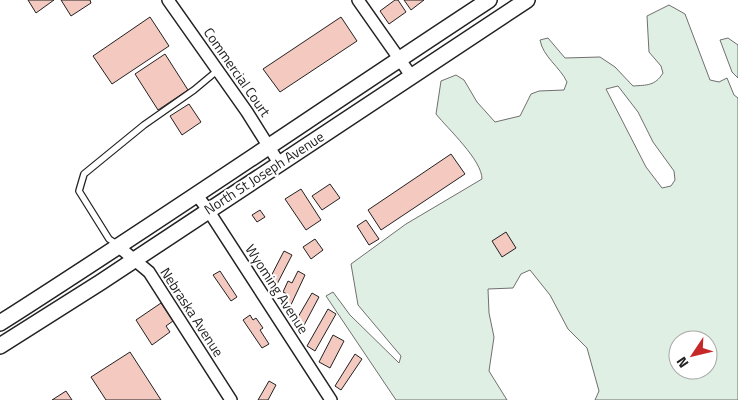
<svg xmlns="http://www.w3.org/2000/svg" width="738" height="400" font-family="'Titillium Web',sans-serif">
<rect width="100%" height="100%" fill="#fff"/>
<path fill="#e0efe3" stroke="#6f6f6f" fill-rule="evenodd" d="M 669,5 L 685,14 L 710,80 L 719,82 L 727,78 L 734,95 L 738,98 L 738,400 L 595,400 L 599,391 L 587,348 L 568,329 L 550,295 L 530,270 L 521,274 L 513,288 L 488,289 L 489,313 L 494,337 L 489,371 L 507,400 L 396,400 L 326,296 L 333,292 L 350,315 L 399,363 L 401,356 L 358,305 L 351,264 L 406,224 L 482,179 C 482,160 448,129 436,114 L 441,81 L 456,75 L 464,80 L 477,102 L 495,122 L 520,116 L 531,94 L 539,91 L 564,90 L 567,82 C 560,67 543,57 540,40 L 548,38 L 565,58 L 600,57 L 615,67 L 633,86 C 647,85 655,86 663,73 L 661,66 L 649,52 L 647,16 ZM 618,86 L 638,112 L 653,142 L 674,171 L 675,180 L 671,186 L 662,188 L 646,167 L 606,89 ZM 678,340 L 708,340 L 708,370 L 678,370 Z
M 728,38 L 738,45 L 738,78 L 732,72 L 720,40 Z"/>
<path fill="#f3c9c0" stroke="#222" d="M 28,0 L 54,0 L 36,13 Z
M 61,0 L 90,0 L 91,3 L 71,16 Z
M 395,0 L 398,0 L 406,12 L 389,24 L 380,11 Z
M 404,0 L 424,0 L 411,10 Z
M 150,17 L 169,46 L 112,84 L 93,56 Z
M 341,17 L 357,41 L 280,92 L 263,69 Z
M 165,54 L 188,90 L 158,110 L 135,74 Z
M 189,104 L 201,122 L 182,135 L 170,116 Z
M 451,154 L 465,174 L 381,230 L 368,210 Z
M 330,184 L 340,198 L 322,210 L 312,196 Z
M 301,189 L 321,220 L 306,230 L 285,199 Z
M 260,210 L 265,217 L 257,222 L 252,215 Z
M 366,220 L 379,239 L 369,245 L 357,226 Z
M 506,232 L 516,248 L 502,257 L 492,241 Z
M 315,239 L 323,250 L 311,259 L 303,247 Z
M 284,251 L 292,255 L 275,288 L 267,284 Z
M 220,271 L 237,297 L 231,301 L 213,275 Z
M 298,271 L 305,275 L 289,309 L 282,306 L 287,294 L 283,292 L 288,281 L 292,283 Z
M 312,293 L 319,297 L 302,329 L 294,324 Z
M 161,303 L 173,321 L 166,326 L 170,332 L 152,345 L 136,320 Z
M 328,309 L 336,314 L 315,351 L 307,346 Z
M 250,315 L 253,320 L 256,318 L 263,328 L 260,330 L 269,344 L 262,348 L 243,320 Z
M 333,335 L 344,341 L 330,368 L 319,362 Z
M 130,352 L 161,400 L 106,400 L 91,377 Z
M 355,354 L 362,359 L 341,390 L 335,386 Z
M 269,381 L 276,385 L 268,400 L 258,400 Z
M 66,391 L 72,400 L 52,400 Z"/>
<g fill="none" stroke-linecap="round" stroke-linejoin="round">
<g stroke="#222" stroke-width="8">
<path id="service" d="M 118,245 L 109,239 L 79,191 L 84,174 L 144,125 L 194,90 L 218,70"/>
</g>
<g stroke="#222" stroke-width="14">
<path id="minor" d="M 168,0 L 247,112 L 279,163
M 358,0 L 412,77
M 196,194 L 208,210 L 331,400
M 119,247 L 149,272 L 231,400"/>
</g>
<g stroke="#222" stroke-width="18">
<path id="secondary" d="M 0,323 C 165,218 326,107 489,0
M 0,346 L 101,282 L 527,0"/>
</g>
<use href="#service" stroke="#fff" stroke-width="5.5"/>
<use href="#minor" stroke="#fff" stroke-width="11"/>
<use href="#secondary" stroke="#fff" stroke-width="15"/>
</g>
<g text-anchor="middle" stroke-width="4" stroke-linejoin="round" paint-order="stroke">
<g font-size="14" fill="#222" stroke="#fff">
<text transform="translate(237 72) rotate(55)" y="5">Commercial Court</text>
<text transform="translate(264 173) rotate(-33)" y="5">North St Joseph Avenue</text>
<text transform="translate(277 289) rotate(57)" y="5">Wyoming Avenue</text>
<text transform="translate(192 312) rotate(57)" y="5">Nebraska Avenue</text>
</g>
</g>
<g transform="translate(693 355) rotate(235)"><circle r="24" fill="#ffffff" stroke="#a7a7a7"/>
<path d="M0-4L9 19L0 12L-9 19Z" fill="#c62828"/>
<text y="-8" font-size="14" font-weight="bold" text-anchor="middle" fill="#222222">N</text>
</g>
</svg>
